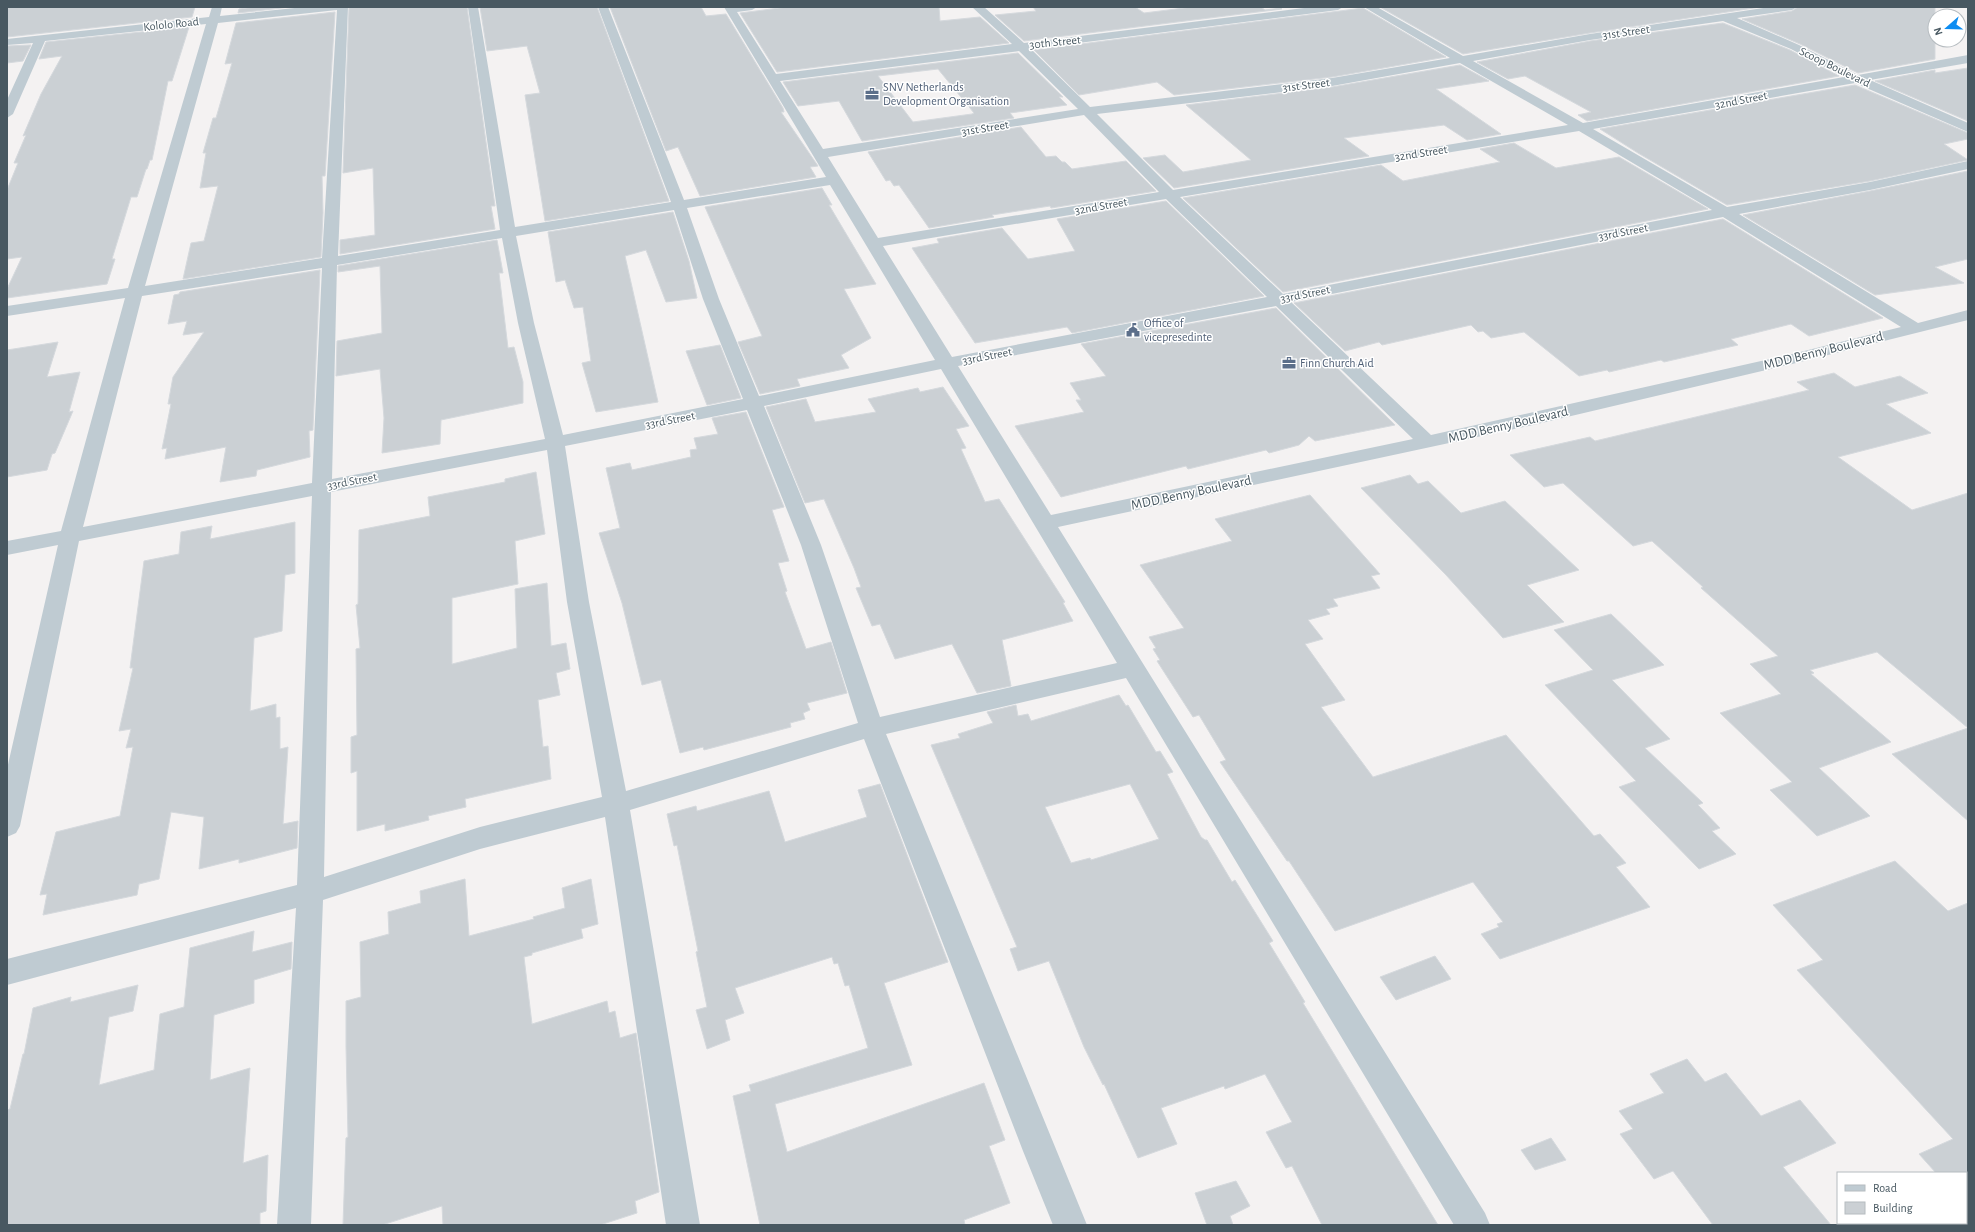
<svg xmlns="http://www.w3.org/2000/svg" width="1975" height="1232" font-family="'Alegreya Sans',sans-serif">
<rect width="100%" height="100%" fill="#f4f2f2"/>
<path fill="#cbd0d4" stroke="#d5d9dd" fill-rule="evenodd" d="M 7,7 L 195,7 L 192,17 L 7,37 Z
M 255,7 L 290,7 L 238,13 L 239,9 Z
M 349,7 L 467,7 L 495,206 L 491,206 L 495,229 L 340,254 L 340,240 L 375,235 L 373,168 L 343,173 Z
M 480,7 L 597,7 L 669,201 L 545,221 L 525,95 L 540,93 L 527,46 L 487,51 Z
M 610,7 L 701,7 L 706,16 L 726,14 L 783,108 L 784,112 L 781,112 L 818,166 L 810,167 L 816,177 L 700,196 L 678,147 L 666,151 Z
M 787,7 L 939,7 L 940,21 L 980,17 L 1009,43 L 777,72 L 740,13 Z
M 1033,7 L 1135,7 L 1144,13 L 1192,7 L 1261,7 L 1265,10 L 1281,8 L 1282,9 L 1024,41 L 995,15 L 1036,11 Z
M 1380,7 L 1760,7 L 1590,33 L 1463,54 Z
M 1798,7 L 1935,7 L 1935,59 L 1858,73 L 1800,44 L 1742,19 L 1792,11 Z
M 1363,8 L 1446,57 L 1332,77 L 1174,95 L 1157,82 L 1079,95 L 1034,50 Z
M 335,12 L 325,176 L 322,176 L 323,213 L 321,257 L 183,279 L 191,243 L 204,241 L 218,186 L 200,188 L 206,153 L 203,153 L 213,118 L 216,118 L 232,63 L 225,64 L 236,23 Z
M 1723,23 L 1790,50 L 1839,76 L 1587,121 L 1578,115 L 1591,112 L 1525,76 L 1508,79 L 1477,62 L 1590,41 Z
M 189,27 L 172,81 L 168,81 L 152,160 L 150,160 L 147,169 L 146,169 L 137,197 L 131,197 L 112,259 L 115,259 L 107,284 L 7,298 L 7,289 L 22,257 L 7,259 L 7,190 L 18,163 L 14,163 L 26,135 L 23,136 L 41,94 L 62,56 L 39,59 L 46,42 Z
M 31,45 L 23,61 L 7,63 L 7,46 Z
M 1018,53 L 1063,97 L 1059,97 L 1067,105 L 1010,113 L 1014,118 L 862,141 L 839,101 L 798,106 L 783,82 ZM 938,69 L 974,113 L 972,114 L 913,122 L 878,76 Z
M 1460,65 L 1489,81 L 1436,89 L 1501,134 L 1467,140 L 1444,125 L 1344,138 L 1369,156 L 1174,188 L 1143,158 L 1165,155 L 1183,172 L 1251,160 L 1186,105 L 1332,87 Z
M 1968,68 L 1968,121 L 1875,81 L 1935,70 L 1935,73 Z
M 1855,85 L 1968,133 L 1968,139 L 1944,144 L 1968,160 L 1870,181 L 1727,205 L 1638,153 L 1600,129 Z
M 1021,127 L 1046,157 L 1056,156 L 1062,162 L 1065,162 L 1072,169 L 1126,161 L 1156,191 L 1051,208 L 1050,206 L 992,215 L 994,217 L 929,228 L 899,185 L 894,186 L 890,180 L 886,181 L 868,152 Z
M 1514,143 L 1556,168 L 1619,157 L 1708,209 L 1283,292 L 1183,198 L 1381,165 L 1403,181 L 1500,162 L 1480,149 Z
M 1968,171 L 1968,259 L 1935,267 L 1964,283 L 1875,295 L 1743,215 L 1870,191 Z
M 822,188 L 832,205 L 829,205 L 876,284 L 844,289 L 871,338 L 841,355 L 849,368 L 797,379 L 800,386 L 760,394 L 738,342 L 762,336 L 705,207 Z
M 1166,201 L 1264,296 L 1072,333 L 1067,327 L 975,343 L 912,248 L 939,243 L 937,239 L 1002,228 L 1028,259 L 1075,251 L 1057,219 Z
M 673,212 L 689,261 L 697,298 L 666,302 L 646,250 L 625,256 L 658,402 L 596,412 L 582,363 L 591,361 L 583,307 L 574,308 L 565,280 L 556,282 L 548,232 Z
M 1723,219 L 1883,318 L 1809,336 L 1791,324 L 1731,339 L 1738,345 L 1664,362 L 1661,360 L 1609,372 L 1607,370 L 1579,376 L 1524,332 L 1491,338 L 1483,331 L 1478,332 L 1471,325 L 1382,345 L 1379,342 L 1345,351 L 1294,303 Z
M 497,240 L 503,273 L 499,273 L 508,348 L 514,347 L 523,382 L 523,403 L 441,420 L 440,444 L 382,453 L 384,418 L 380,369 L 336,376 L 337,341 L 382,333 L 380,266 L 338,272 L 338,266 Z
M 320,270 L 313,427 L 313,430 L 309,431 L 310,457 L 257,470 L 256,476 L 220,482 L 226,447 L 165,459 L 167,448 L 162,449 L 171,404 L 168,404 L 173,377 L 204,332 L 183,335 L 187,321 L 168,324 L 174,295 L 179,294 L 180,292 Z
M 1276,308 L 1395,425 L 1315,441 L 1309,436 L 1299,445 L 1269,453 L 1266,450 L 1188,469 L 1186,466 L 1061,497 L 1015,426 L 1084,412 L 1076,400 L 1081,400 L 1070,383 L 1106,376 L 1081,344 Z
M 58,342 L 47,377 L 80,372 L 69,412 L 73,411 L 55,453 L 52,454 L 47,470 L 7,477 L 7,350 Z
M 720,345 L 741,398 L 707,405 L 686,351 Z
M 1834,373 L 1855,387 L 1900,376 L 1928,393 L 1886,404 L 1931,433 L 1838,457 L 1912,510 L 1968,493 L 1968,728 L 1877,652 L 1810,670 L 1814,673 L 1811,674 L 1891,742 L 1819,768 L 1870,816 L 1817,836 L 1770,790 L 1792,782 L 1720,713 L 1781,694 L 1750,664 L 1778,656 L 1701,588 L 1703,587 L 1652,541 L 1633,546 L 1563,483 L 1544,487 L 1510,455 L 1590,437 L 1595,441 L 1809,390 L 1797,382 Z
M 943,387 L 969,426 L 956,429 L 966,448 L 961,449 L 985,502 L 999,499 L 1065,602 L 1063,603 L 1073,621 L 1002,640 L 1011,686 L 977,693 L 952,644 L 895,659 L 880,624 L 872,626 L 856,588 L 861,587 L 854,568 L 824,499 L 805,503 L 766,407 L 806,399 L 815,422 L 876,412 L 868,399 L 918,388 L 920,392 Z
M 746,412 L 784,507 L 772,510 L 789,561 L 778,563 L 787,591 L 785,592 L 806,649 L 831,642 L 847,693 L 807,703 L 810,710 L 803,713 L 805,719 L 790,723 L 791,727 L 704,750 L 703,747 L 680,753 L 661,680 L 642,685 L 622,603 L 599,533 L 620,528 L 606,468 L 630,463 L 632,470 L 691,457 L 690,450 L 697,449 L 694,438 L 718,434 L 712,418 Z
M 536,472 L 545,534 L 515,541 L 518,584 L 452,598 L 452,664 L 517,648 L 515,589 L 547,583 L 551,646 L 566,643 L 570,669 L 556,673 L 560,695 L 538,700 L 543,747 L 548,746 L 551,779 L 465,799 L 466,807 L 428,816 L 429,820 L 385,831 L 385,824 L 357,831 L 357,771 L 351,773 L 351,737 L 357,735 L 356,649 L 360,648 L 356,605 L 358,604 L 359,530 L 430,516 L 428,497 L 505,482 L 505,479 Z
M 1410,475 L 1418,484 L 1428,481 L 1461,513 L 1505,501 L 1579,570 L 1527,585 L 1564,622 L 1503,638 L 1446,575 L 1361,488 Z
M 1310,495 L 1380,574 L 1371,576 L 1380,588 L 1333,599 L 1338,606 L 1326,609 L 1330,614 L 1308,620 L 1323,639 L 1305,644 L 1345,700 L 1321,707 L 1373,777 L 1506,735 L 1594,836 L 1600,834 L 1626,863 L 1616,867 L 1650,907 L 1500,959 L 1481,934 L 1499,927 L 1497,924 L 1503,922 L 1473,882 L 1335,931 L 1289,861 L 1287,861 L 1220,762 L 1226,760 L 1199,715 L 1193,717 L 1157,661 L 1160,660 L 1153,649 L 1156,648 L 1149,637 L 1184,628 L 1140,565 L 1232,541 L 1215,519 Z
M 295,522 L 295,573 L 285,575 L 282,631 L 254,638 L 250,711 L 276,704 L 276,718 L 280,717 L 280,749 L 288,747 L 283,824 L 298,821 L 297,848 L 239,863 L 239,859 L 199,869 L 204,817 L 171,812 L 159,879 L 139,884 L 137,895 L 43,915 L 47,894 L 40,895 L 56,832 L 120,816 L 133,747 L 126,748 L 131,729 L 119,731 L 133,668 L 130,668 L 144,561 L 179,554 L 181,532 L 212,526 L 210,539 Z
M 1611,614 L 1664,665 L 1612,680 L 1670,739 L 1645,748 L 1703,803 L 1698,805 L 1720,828 L 1712,831 L 1736,854 L 1699,869 L 1619,787 L 1636,781 L 1545,685 L 1593,670 L 1554,630 Z
M 1119,695 L 1126,706 L 1128,705 L 1156,752 L 1160,751 L 1173,772 L 1167,774 L 1201,837 L 1205,840 L 1207,840 L 1232,882 L 1235,880 L 1273,941 L 1269,943 L 1305,1002 L 1303,1003 L 1438,1225 L 1322,1225 L 1292,1166 L 1286,1168 L 1266,1132 L 1292,1122 L 1265,1074 L 1225,1089 L 1224,1086 L 1161,1108 L 1177,1144 L 1138,1158 L 1104,1084 L 1103,1085 L 1084,1047 L 1049,961 L 1018,971 L 1010,949 L 1017,947 L 931,745 L 960,738 L 958,734 L 993,723 L 987,712 L 1016,705 L 1018,716 L 1028,714 L 1031,721 ZM 1130,784 L 1159,839 L 1091,860 L 1090,858 L 1071,863 L 1045,807 Z
M 1968,728 L 1968,821 L 1892,754 Z
M 880,784 L 948,962 L 884,983 L 912,1065 L 775,1104 L 787,1152 L 984,1083 L 1005,1140 L 989,1146 L 1010,1203 L 964,1220 L 965,1225 L 760,1225 L 733,1096 L 751,1091 L 749,1085 L 868,1048 L 849,985 L 845,986 L 838,963 L 834,964 L 832,957 L 735,988 L 744,1013 L 725,1020 L 730,1040 L 707,1049 L 696,1010 L 707,1007 L 696,952 L 698,951 L 677,845 L 674,846 L 667,814 L 696,806 L 697,811 L 769,791 L 785,842 L 867,817 L 858,790 Z
M 1895,861 L 1948,911 L 1968,903 L 1968,1173 L 1936,1173 L 1919,1154 L 1953,1139 L 1797,970 L 1823,960 L 1773,905 Z
M 465,879 L 469,936 L 534,919 L 533,917 L 565,908 L 562,888 L 591,879 L 598,924 L 581,929 L 583,938 L 532,953 L 532,955 L 524,957 L 532,1024 L 607,1001 L 609,1013 L 615,1011 L 620,1038 L 636,1033 L 659,1192 L 635,1201 L 637,1213 L 600,1225 L 443,1225 L 442,1206 L 382,1225 L 343,1225 L 346,1138 L 348,1137 L 346,1046 L 346,1001 L 361,997 L 360,942 L 389,934 L 388,912 L 421,903 L 420,891 Z
M 254,931 L 252,952 L 292,942 L 291,969 L 254,980 L 254,1003 L 214,1015 L 210,1080 L 250,1068 L 243,1163 L 268,1155 L 266,1211 L 260,1213 L 260,1225 L 7,1225 L 7,1110 L 10,1109 L 23,1054 L 24,1054 L 33,1008 L 71,997 L 70,1002 L 138,985 L 133,1011 L 109,1017 L 99,1085 L 154,1070 L 160,1014 L 184,1007 L 190,948 Z
M 1435,956 L 1451,979 L 1396,1000 L 1380,977 Z
M 1687,1059 L 1705,1082 L 1726,1073 L 1761,1116 L 1800,1100 L 1836,1143 L 1783,1167 L 1831,1225 L 1713,1225 L 1673,1171 L 1654,1179 L 1620,1134 L 1633,1129 L 1619,1111 L 1664,1093 L 1650,1074 Z
M 1551,1138 L 1566,1160 L 1535,1170 L 1521,1150 Z
M 1236,1181 L 1250,1206 L 1230,1216 L 1233,1225 L 1207,1225 L 1195,1193 Z"/>
<g fill="none" stroke-linecap="round" stroke-linejoin="round">
<path fill="#bfcbd2" fill-rule="evenodd" d="M 212,7 L 222,7 L 220,16 L 304,7 L 348,7 L 338,256 L 500,230 L 468,7 L 478,7 L 515,227 L 671,202 L 598,7 L 608,7 L 684,200 L 826,177 L 724,7 L 757,7 L 752,10 L 737,12 L 776,74 L 1012,44 L 972,7 L 984,7 L 1024,43 L 1312,7 L 1343,7 L 1338,10 L 1031,49 L 1090,107 L 1332,78 L 1450,58 L 1364,7 L 1377,7 L 1463,56 L 1590,34 L 1770,7 L 1797,7 L 1792,10 L 1737,18 L 1799,45 L 1858,75 L 1968,55 L 1968,63 L 1870,80 L 1968,123 L 1968,132 L 1855,83 L 1593,129 L 1727,207 L 1870,182 L 1968,161 L 1968,169 L 1870,190 L 1739,214 L 1918,323 L 1968,310 L 1968,320 L 1792,364 L 1533,425 L 1058,527 L 1485,1213 L 1490,1225 L 1454,1225 L 1126,678 L 886,734 L 1087,1225 L 1053,1225 L 1023,1151 L 864,739 L 630,810 L 700,1225 L 666,1225 L 605,817 L 480,849 L 323,900 L 311,1225 L 277,1225 L 296,908 L 7,985 L 7,959 L 297,885 L 312,496 L 79,541 L 20,826 L 16,833 L 7,837 L 7,769 L 58,545 L 7,555 L 7,541 L 61,531 L 125,298 L 7,316 L 7,306 L 128,288 L 206,24 L 45,41 L 13,114 L 7,118 L 7,100 L 33,43 L 7,45 L 7,39 L 209,17 ZM 337,10 L 322,258 L 145,286 L 218,23 ZM 1723,21 L 1791,49 L 1844,77 L 1583,123 L 1473,61 L 1590,40 ZM 1019,51 L 1078,109 L 823,149 L 780,81 ZM 1460,63 L 1568,125 L 1173,190 L 1097,114 L 1332,86 ZM 1084,115 L 1159,192 L 878,238 L 828,157 ZM 1579,131 L 1712,210 L 1283,294 L 1180,197 ZM 830,185 L 935,360 L 759,396 L 719,299 L 687,208 ZM 1166,199 L 1267,297 L 952,357 L 883,246 ZM 674,210 L 703,299 L 743,399 L 563,435 L 534,323 L 516,236 ZM 1723,217 L 1901,327 L 1792,354 L 1431,435 L 1291,302 ZM 502,238 L 518,323 L 545,439 L 332,479 L 337,265 ZM 322,268 L 312,483 L 83,527 L 142,296 ZM 1276,306 L 1413,439 L 1051,515 L 958,366 ZM 941,369 L 1117,663 L 880,717 L 821,545 L 764,406 ZM 747,410 L 801,545 L 858,723 L 626,791 L 589,602 L 565,446 ZM 547,450 L 567,602 L 602,797 L 480,827 L 324,877 L 331,492 Z"/>
</g>
<defs>
<g id="office-bare" transform="scale(1.08)"><path d="M-6-3h4V-5.5h4V-3h4V5H-6ZM-1-4.5V-3h2v-1.5ZM-6 0V1H6V0Z" fill="#5c6f8a" stroke="#fff" stroke-width="2.5" paint-order="stroke"/></g>
<g id="civic-bare" transform="scale(1.08)"><path d="M-.6-6.5H3V-4.5H.6V-3L4-1V1h2V6H-6V1h2V-1L-.6-3ZM-1.2 2.5V6h2.4V2.5Z" fill="#5c6f8a" stroke="#fff" stroke-width="2.5" paint-order="stroke"/></g>
</defs>
<g fill-rule="evenodd">
<use href="#office-bare" x="872" y="94"/>
<use href="#civic-bare" x="1133" y="330"/>
<use href="#office-bare" x="1289" y="363"/>
</g>
<g text-anchor="middle" stroke-width="3" stroke-linejoin="round" paint-order="stroke">
<g font-size="12" fill="#485861" stroke="#fff">
<text transform="translate(171 24) rotate(-6)" y="4">Kololo Road</text>
<text transform="translate(1626 32) rotate(-8)" y="4">31st Street</text>
<text transform="translate(1055 42) rotate(-6)" y="4">30th Street</text>
<text transform="translate(1835 67) rotate(26)" y="4">Scoop Boulevard</text>
<text transform="translate(1306 85) rotate(-7)" y="4">31st Street</text>
<text transform="translate(1741 100) rotate(-11)" y="4">32nd Street</text>
<text transform="translate(985 128) rotate(-9)" y="4">31st Street</text>
<text transform="translate(1421 153) rotate(-9)" y="4">32nd Street</text>
<text transform="translate(1101 206) rotate(-10)" y="4">32nd Street</text>
<text transform="translate(1623 232) rotate(-11)" y="4">33rd Street</text>
<text transform="translate(1305 294) rotate(-11)" y="4">33rd Street</text>
<text transform="translate(987 356) rotate(-11)" y="4">33rd Street</text>
<text transform="translate(670 420) rotate(-11)" y="4">33rd Street</text>
<text transform="translate(352 481) rotate(-11)" y="4">33rd Street</text>
</g>
<g font-size="12" fill="#4e5e75" stroke="#fff" text-anchor="start">
<text x="883" y="91">SNV Netherlands<tspan x="883" dy="14">Development Organisation</tspan></text>
<text x="1144" y="327">Office of<tspan x="1144" dy="14">vicepresedinte</tspan></text>
<text x="1300" y="367">Finn Church Aid</text>
</g>
<g font-size="14" fill="#485861" stroke="#fff">
<text transform="translate(1823 350) rotate(-14)" y="5">MDD Benny Boulevard</text>
<text transform="translate(1508 424) rotate(-13)" y="5">MDD Benny Boulevard</text>
<text transform="translate(1191 492) rotate(-12)" y="5">MDD Benny Boulevard</text>
</g>
</g>
<rect width="1975" height="1232" fill="none" stroke="#485861" stroke-width="16"/>
<rect x="1837" y="1172" width="130" height="52" fill="#ffffff" stroke="#b6bcc0"/>
<rect x="1845" y="1185" width="20" height="6" fill="#bfcbd2" stroke="#b6bcc0"/>
<text x="1873" y="1192" font-size="12" fill="#485861">Road</text>
<rect x="1845" y="1202" width="20" height="12" fill="#cbd0d4" stroke="#b6bcc0"/>
<text x="1873" y="1212" font-size="12" fill="#485861">Building</text>
<g transform="translate(1947 28) rotate(250)"><circle r="19" fill="#ffffff" stroke="#b6bcc0"/>
<path d="M0-3L7 15L0 10L-7 15Z" fill="#0d8df2"/>
<text y="-6" font-size="11" font-weight="bold" text-anchor="middle" fill="#485861">N</text>
</g>
</svg>
